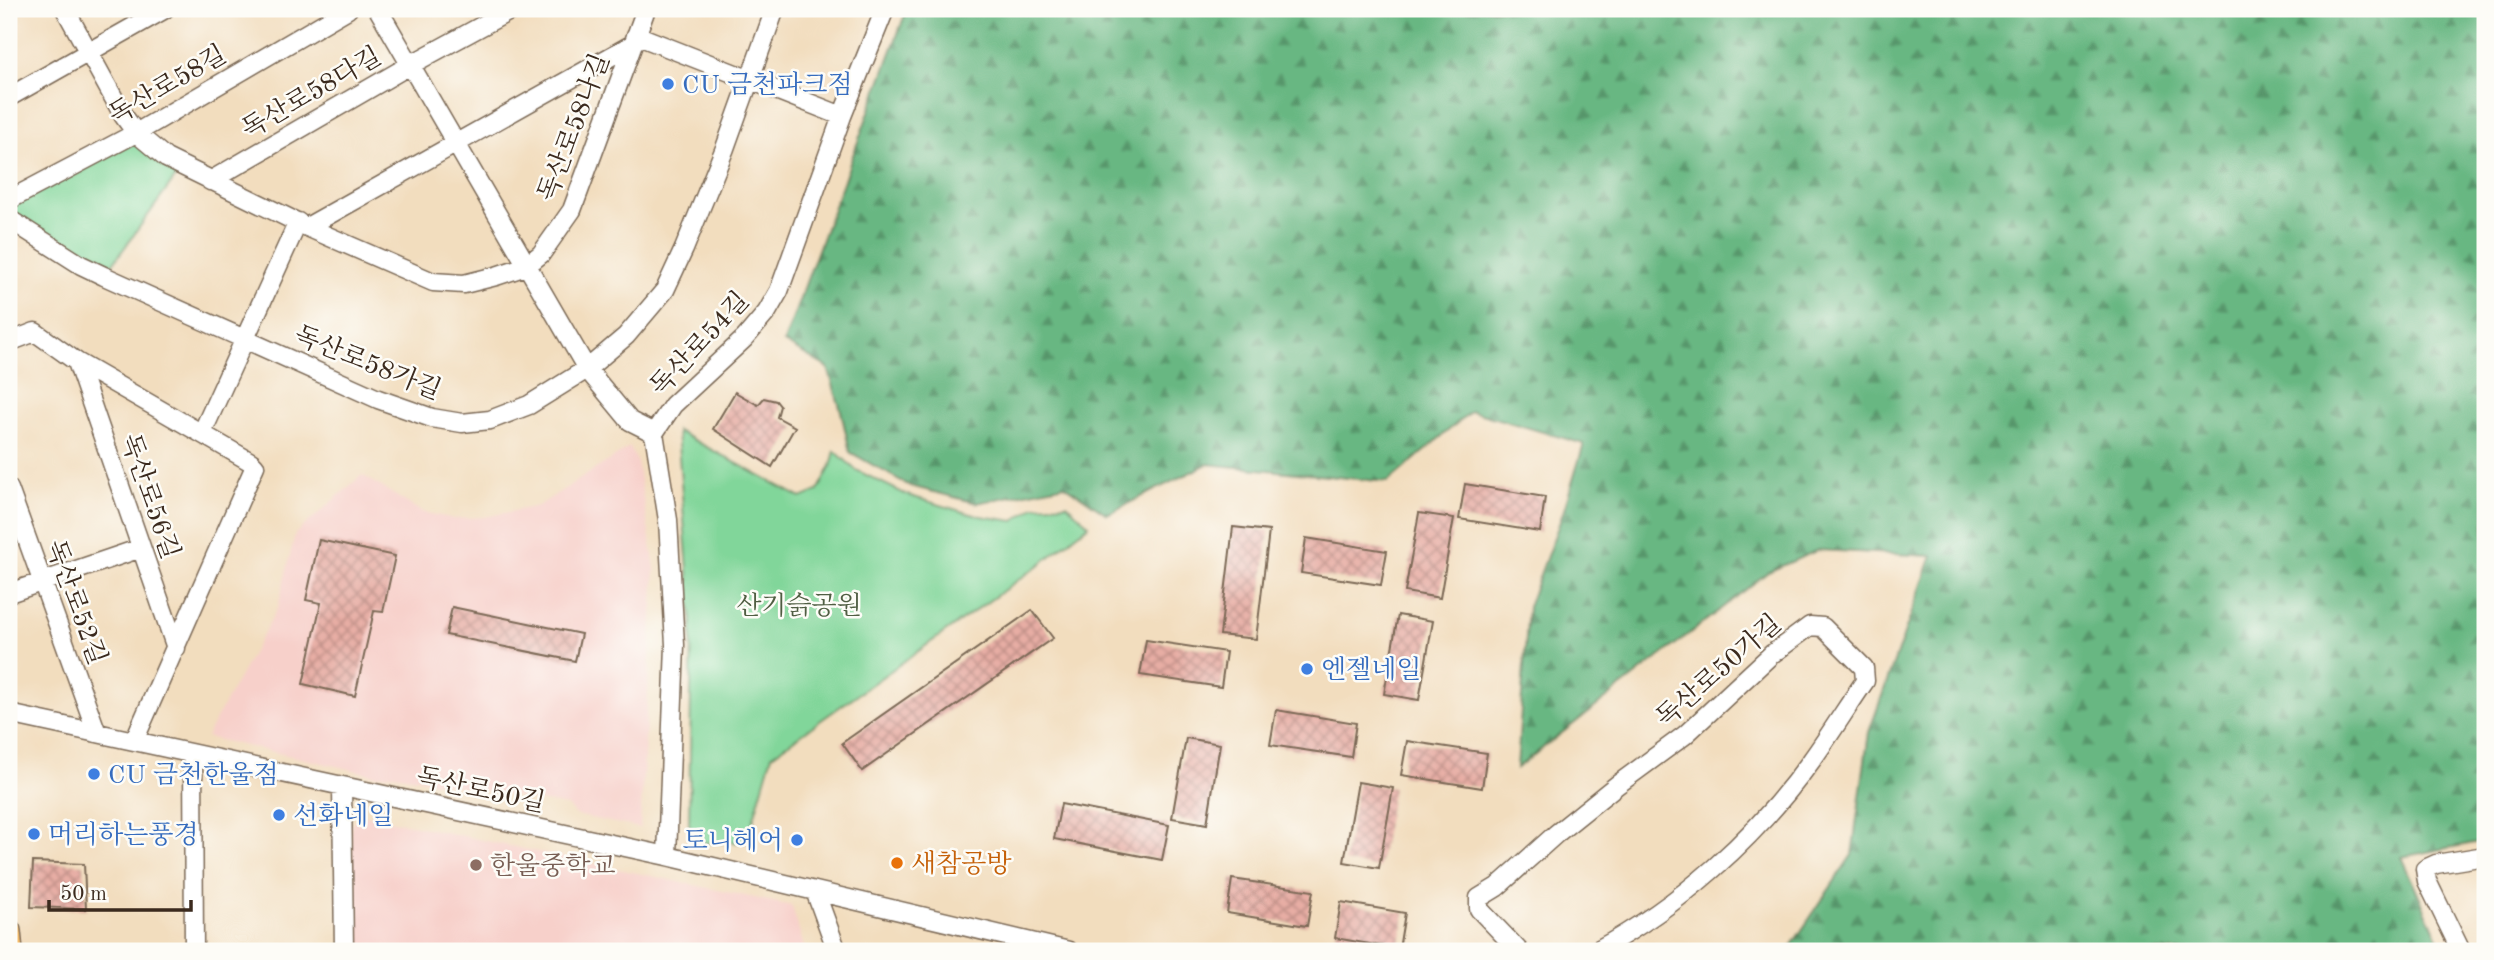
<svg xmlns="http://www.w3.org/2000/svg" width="2494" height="960" font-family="'Old Standard TT','Noto Serif KR',serif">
<defs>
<pattern id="forest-firs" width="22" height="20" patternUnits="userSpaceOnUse" patternTransform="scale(1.75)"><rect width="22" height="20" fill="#68b782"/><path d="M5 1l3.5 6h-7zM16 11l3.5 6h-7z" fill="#57956a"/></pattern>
<pattern id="building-cross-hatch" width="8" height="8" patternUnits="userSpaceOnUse" patternTransform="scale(1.75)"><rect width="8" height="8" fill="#e7ada4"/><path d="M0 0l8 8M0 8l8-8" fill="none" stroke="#bc8d85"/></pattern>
</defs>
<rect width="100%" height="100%" fill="#fdfcf7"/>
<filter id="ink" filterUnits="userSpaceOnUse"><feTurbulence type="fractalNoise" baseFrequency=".0143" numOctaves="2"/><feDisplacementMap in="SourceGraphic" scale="14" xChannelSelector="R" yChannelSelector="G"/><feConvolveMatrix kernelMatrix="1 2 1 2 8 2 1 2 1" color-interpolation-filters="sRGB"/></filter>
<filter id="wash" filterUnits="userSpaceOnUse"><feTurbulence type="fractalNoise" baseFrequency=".00686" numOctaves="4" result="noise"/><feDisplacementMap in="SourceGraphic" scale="28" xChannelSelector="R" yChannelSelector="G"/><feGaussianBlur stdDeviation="1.57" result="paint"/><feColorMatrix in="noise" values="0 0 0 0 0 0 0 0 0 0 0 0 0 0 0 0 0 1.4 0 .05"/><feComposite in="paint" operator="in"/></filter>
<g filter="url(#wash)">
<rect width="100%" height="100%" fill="#f2ddbe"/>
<path fill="#f7d0ca" d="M 630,447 L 637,462 L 655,568 L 640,828 L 576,815 L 567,806 L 394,774 L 376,775 L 206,737 L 278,607 L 295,534 L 362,475 L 422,512 L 454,519 L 485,517 L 538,506 Z
M 360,814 L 792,906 L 805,951 L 447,951 L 352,946 L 351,825 Z"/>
<path fill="url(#forest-firs)" stroke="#527050" stroke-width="2" d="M 907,9 L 2485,9 L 2485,841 L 2401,857 L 2444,951 L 1788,951 L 1852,855 L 1869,732 L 1932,556 L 1818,550 L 1768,572 L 1517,768 L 1528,607 L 1563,513 L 1584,444 L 1471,411 L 1388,482 L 1207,464 L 1107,514 L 1065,485 L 977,503 L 910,486 L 850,452 L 841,411 L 828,368 L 784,342 Z"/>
<path fill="#81d69a" stroke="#5e805c" stroke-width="2" d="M 136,133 L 183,167 L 104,276 L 9,213 L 9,200 Z
M 677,431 L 801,498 L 818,491 L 831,466 L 835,451 L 856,470 L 907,495 L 974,515 L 1014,521 L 1035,506 L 1067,504 L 1089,525 L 1038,566 L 772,755 L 747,842 L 704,843 L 689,825 L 692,621 Z"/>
<g id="blocks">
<path fill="url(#building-cross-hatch)" d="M 735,392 L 758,405 L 764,398 L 776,401 L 780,406 L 777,417 L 795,427 L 772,467 L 713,429 Z
M 1465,484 L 1545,497 L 1540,532 L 1459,519 Z
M 1419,513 L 1454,518 L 1440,598 L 1405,592 Z
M 1233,527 L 1269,531 L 1256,639 L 1220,635 Z
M 1306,538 L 1387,551 L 1381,585 L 1301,573 Z
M 319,540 L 395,556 L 383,612 L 374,611 L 355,696 L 303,684 L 321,603 L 306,600 Z
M 452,607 L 581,634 L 575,661 L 446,635 Z
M 1032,610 L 1053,638 L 862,771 L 842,743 Z
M 1398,615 L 1433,621 L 1419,700 L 1384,694 Z
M 1146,640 L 1226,652 L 1221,687 L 1140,675 Z
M 1276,710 L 1356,723 L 1351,757 L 1270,745 Z
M 1186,738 L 1220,744 L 1207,824 L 1172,818 Z
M 1407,741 L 1487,753 L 1482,788 L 1401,775 Z
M 1358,782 L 1393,788 L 1379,868 L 1344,862 Z
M 1061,804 L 1169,825 L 1162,860 L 1054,839 Z
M 33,862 L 84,864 L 86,909 L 31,907 Z
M 1232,879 L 1313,891 L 1307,926 L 1227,913 Z
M 1341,902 L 1405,913 L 1399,949 L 1335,938 Z"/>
</g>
</g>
<g filter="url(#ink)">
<use href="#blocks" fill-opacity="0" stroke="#7b6956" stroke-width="2"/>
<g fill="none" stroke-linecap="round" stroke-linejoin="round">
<g stroke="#7b6956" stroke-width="21">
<path id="minor" d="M 65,9 L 123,115 L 136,133 L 166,158 L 307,227 L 433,282 L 464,284 L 496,276 L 526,266 L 541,254 L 572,210 L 646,9
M 378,9 L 587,369 L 630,421 L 654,433
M 636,35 L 842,116
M 9,97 L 165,9
M 210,181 L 410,65 L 513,9
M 9,200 L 136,133 L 348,9
M 9,219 L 81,265 L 104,276 L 378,399 L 432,418 L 462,423 L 490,420 L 529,405 L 587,369 L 626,336 L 665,290 L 684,249 L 725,148 L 775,9
M 307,227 L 633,44
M 9,342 L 35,332 L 77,362 L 251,462 L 255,466 L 134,741
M 77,362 L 176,648
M 202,433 L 298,222
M 9,489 L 97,733
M 9,593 L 141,548
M 9,714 L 667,856 L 1069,951
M 193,754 L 194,951
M 342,786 L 344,951
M 667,856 L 675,645 L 668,520 L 654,433 L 673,405 L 745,338 L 767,312 L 779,291 L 842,116 L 885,9
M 815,891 L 837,951
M 1519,951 L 1479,909 L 1479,898 L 1497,887 L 1556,834 L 1617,785 L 1685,735 L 1772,654 L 1810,626 L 1823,627 L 1864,668 L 1865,681 C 1847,707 1830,735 1811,761 C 1755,839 1680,905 1596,951
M 2461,951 L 2427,881 L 2425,869 L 2436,864 L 2485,856"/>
</g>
<g stroke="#7b6956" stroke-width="26">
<path id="major" d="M 9,931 L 11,951"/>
</g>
<use href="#minor" stroke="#fff" stroke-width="18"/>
<use href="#major" stroke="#f8bf6c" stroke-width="23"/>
</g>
</g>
<g fill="#3f7fe0" stroke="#fdfcf7" stroke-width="2.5">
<circle cx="668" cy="84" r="7"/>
<circle cx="1307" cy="669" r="7"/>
<circle cx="94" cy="774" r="7"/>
<circle cx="279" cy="815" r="7"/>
<circle cx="34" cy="834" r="7"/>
<circle cx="797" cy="840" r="7"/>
</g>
<circle fill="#e8710a" stroke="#fdfcf7" stroke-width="2.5" cx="897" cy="863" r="7"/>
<circle fill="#8d6e63" stroke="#fdfcf7" stroke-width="2.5" cx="476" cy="865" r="7"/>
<g text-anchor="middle" stroke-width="5" stroke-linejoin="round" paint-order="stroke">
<g font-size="26" fill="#3b2a1e" stroke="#fdfcf7">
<text transform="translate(167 84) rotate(-30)" y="9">독산로58길</text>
<text transform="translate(311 92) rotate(-30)" y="9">독산로58다길</text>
<text transform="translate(573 127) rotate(-69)" y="9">독산로58나길</text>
<text transform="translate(699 343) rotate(-47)" y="9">독산로54길</text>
<text transform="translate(368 362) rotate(22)" y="9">독산로58가길</text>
<text transform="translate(151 496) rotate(71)" y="9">독산로56길</text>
<text transform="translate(77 602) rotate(70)" y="9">독산로52길</text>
<text transform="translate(1718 670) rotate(-41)" y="9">독산로50가길</text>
<text transform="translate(481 789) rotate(12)" y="9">독산로50길</text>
</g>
<g font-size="26" fill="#366cbe" stroke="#fdfcf7" text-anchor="start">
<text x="682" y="93">CU 금천파크점</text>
<text x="1321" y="678">엔젤네일</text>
<text x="108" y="783">CU 금천한울점</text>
<text x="293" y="824">선화네일</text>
<text x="48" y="843">머리하는풍경</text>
<text x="783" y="849" text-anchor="end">토니헤어</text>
</g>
<g font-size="26" fill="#505e43" stroke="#fdfcf7">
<text x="799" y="614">산기슭공원</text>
</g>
<g font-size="26" fill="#c56008" stroke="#fdfcf7" text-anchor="start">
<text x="911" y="872">새참공방</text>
</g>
<g font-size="26" fill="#785e54" stroke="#fdfcf7" text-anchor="start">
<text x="490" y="874">한울중학교</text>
</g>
</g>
<rect width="2494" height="960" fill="none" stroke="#fdfcf7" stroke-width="35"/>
<path d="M49 900v10h142v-10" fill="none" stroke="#3b2a1e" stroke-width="3.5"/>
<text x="60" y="900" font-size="21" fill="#3b2a1e" stroke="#fdfcf7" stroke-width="5" paint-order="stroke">50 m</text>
</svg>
